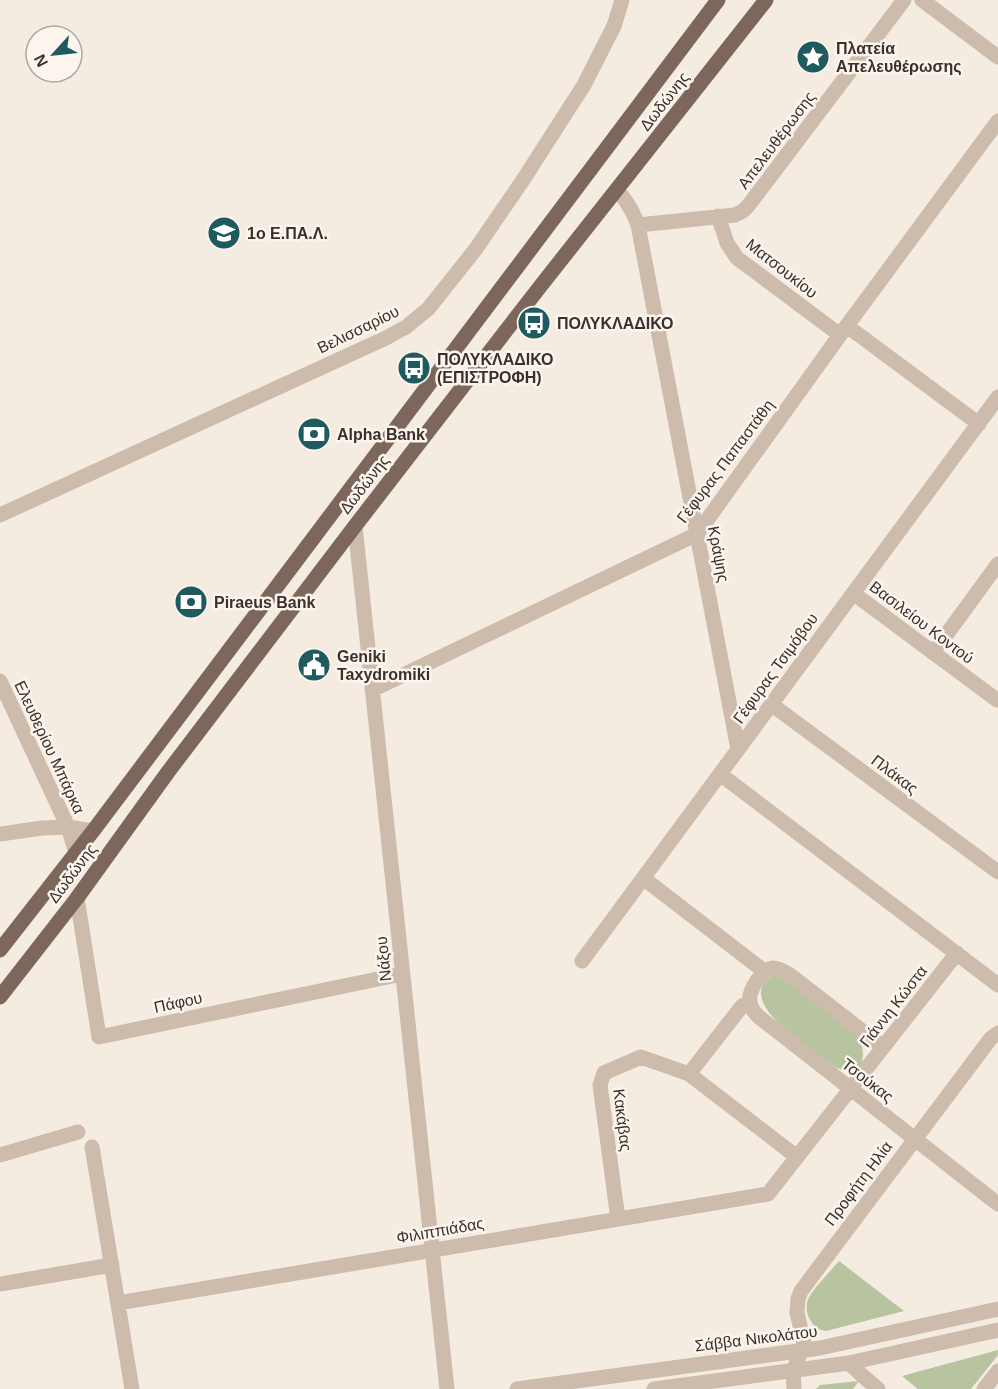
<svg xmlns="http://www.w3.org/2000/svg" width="998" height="1389" font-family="Helvetica,sans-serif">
<rect width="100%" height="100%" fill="#f4ebe1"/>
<path fill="#b8c4a0" d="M 774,975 L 781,978 L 855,1031 L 862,1046 L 863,1053 L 862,1064 L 855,1072 L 847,1072 L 835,1067 C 817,1053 728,1000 774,975 Z
M 839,1261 L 904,1311 L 826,1331 C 819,1330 814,1327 811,1321 C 807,1316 806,1309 807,1303 C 809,1292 832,1270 839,1261 Z
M 998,1350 L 998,1355 L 971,1389 L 918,1389 L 902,1376 Z
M 859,1381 L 853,1389 L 816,1389 L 820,1385 Z"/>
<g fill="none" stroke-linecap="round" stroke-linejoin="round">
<path stroke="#cdbbac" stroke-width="15" d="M 922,0 L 998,57
M 617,190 C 627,201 633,211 638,225 L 735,215 L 743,211 L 748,206 L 904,0
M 718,216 L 727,243 L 737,258 L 840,335
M 638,225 L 738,749
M 847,326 L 979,424
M 0,515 L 386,338 L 406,327 L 428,309 L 475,250 L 523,180 L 584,85 L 614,26 L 622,0
M 355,526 L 447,1389
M 853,593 L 997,700 L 998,699
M 933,653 L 998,564
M 0,681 L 68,827 L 42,828 L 0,834
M 372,690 L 697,534 L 840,335 L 998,121
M 771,704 L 998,872
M 720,774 L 998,985
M 76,853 L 68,827 L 93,831
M 643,878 L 764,971
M 77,898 L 99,1037 L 402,974
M 582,961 L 998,397
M 883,1047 L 790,975 C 785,972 779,968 773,968 C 762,969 748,991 750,1001 C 750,1008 755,1013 759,1017 L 998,1204
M 689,1074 L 742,1006 L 750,1002
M 92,1147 L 132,1389
M 0,1155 L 78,1132
M 618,1219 L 600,1085 L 604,1073 L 641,1057 L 689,1074 L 797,1157
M 0,1284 L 112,1265
M 118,1303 L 768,1194 L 957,953
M 849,1363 L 864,1377 L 878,1389
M 794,1389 L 793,1371 L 804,1344 L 797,1312 L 798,1299 L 801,1291 L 991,1038 L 998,1033
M 984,1389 L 998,1371"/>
<path stroke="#cdbbac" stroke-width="15" d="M 517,1389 L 820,1348 L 998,1309
M 654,1389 L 849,1363 L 998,1330"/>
<path stroke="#7d675c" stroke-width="15" d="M 0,950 L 93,831 L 718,0
M 0,997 L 77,898 L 168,772 L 355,526 L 539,288 L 766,0"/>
</g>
<defs>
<g id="sight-disc" transform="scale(1.725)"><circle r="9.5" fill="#1f5a5e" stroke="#fbf5ee"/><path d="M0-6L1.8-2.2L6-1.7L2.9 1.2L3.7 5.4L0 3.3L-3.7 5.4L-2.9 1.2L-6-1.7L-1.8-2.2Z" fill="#fff"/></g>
<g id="school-disc" transform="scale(1.725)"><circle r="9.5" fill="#1f5a5e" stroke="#fbf5ee"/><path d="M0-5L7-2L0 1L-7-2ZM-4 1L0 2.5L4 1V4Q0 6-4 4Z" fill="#fff"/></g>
<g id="bus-disc" transform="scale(1.725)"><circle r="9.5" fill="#1f5a5e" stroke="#fbf5ee"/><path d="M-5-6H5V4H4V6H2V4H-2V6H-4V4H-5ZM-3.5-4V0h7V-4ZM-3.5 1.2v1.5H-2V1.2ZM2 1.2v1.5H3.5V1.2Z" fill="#fff"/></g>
<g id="bank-disc" transform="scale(1.725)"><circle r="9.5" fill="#1f5a5e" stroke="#fbf5ee"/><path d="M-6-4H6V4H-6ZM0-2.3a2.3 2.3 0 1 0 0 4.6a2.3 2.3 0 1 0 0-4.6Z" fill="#fff"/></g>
<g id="civic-disc" transform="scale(1.725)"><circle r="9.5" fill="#1f5a5e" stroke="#fbf5ee"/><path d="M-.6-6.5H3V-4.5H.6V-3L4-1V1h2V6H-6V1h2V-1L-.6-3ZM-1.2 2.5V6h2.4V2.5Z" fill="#fff"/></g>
</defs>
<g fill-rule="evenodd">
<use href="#sight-disc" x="813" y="57"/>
<use href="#school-disc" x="224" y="233"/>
<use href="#bus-disc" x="534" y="323"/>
<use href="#bus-disc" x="414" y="368"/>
<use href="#bank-disc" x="314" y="434"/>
<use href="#bank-disc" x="191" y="602"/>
<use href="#civic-disc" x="314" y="665"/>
</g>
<g text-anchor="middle" stroke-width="5" stroke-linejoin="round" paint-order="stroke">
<g font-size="16" font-weight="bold" fill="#3b302b" stroke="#fbf5ee" text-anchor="start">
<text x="836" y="54">Πλατεία<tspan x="836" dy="18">Απελευθέρωσης</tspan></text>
<text x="247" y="239">1ο Ε.ΠΑ.Λ.</text>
<text x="557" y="329">ΠΟΛΥΚΛΑΔΙΚΟ</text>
<text x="437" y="365">ΠΟΛΥΚΛΑΔΙΚΟ<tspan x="437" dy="18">(ΕΠΙΣΤΡΟΦΗ)</tspan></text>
<text x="337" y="440">Alpha Bank</text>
<text x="214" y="608">Piraeus Bank</text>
<text x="337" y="662">Geniki<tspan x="337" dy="18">Taxydromiki</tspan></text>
</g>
<g font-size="16" fill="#3b302b" stroke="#fbf5ee">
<text transform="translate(664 101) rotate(-52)" y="6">Δωδώνης</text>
<text transform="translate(776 140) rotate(-53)" y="6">Απελευθέρωσης</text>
<text transform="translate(782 268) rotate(38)" y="6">Ματσουκίου</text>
<text transform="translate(358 329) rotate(-26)" y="6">Βελισσαρίου</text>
<text transform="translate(725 461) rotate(-53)" y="6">Γέφυρας Παπαστάθη</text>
<text transform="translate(364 484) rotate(-52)" y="6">Δωδώνης</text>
<text transform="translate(719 554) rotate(79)" y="6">Κράψης</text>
<text transform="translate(922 622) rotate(37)" y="6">Βασιλείου Κοντού</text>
<text transform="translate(775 668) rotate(-54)" y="6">Γέφυρας Τσιμόβου</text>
<text transform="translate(50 747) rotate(65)" y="6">Ελευθερίου Μπάρκα</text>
<text transform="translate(895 774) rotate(37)" y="6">Πλάκας</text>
<text transform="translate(72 873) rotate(-53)" y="6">Δωδώνης</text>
<text transform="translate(383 959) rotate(-96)" y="6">Νάξου</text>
<text transform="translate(178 1002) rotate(-12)" y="6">Πάφου</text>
<text transform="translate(893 1006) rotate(-52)" y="6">Γιάννη Κώστα</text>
<text transform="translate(868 1080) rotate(38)" y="6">Τσούκας</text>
<text transform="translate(623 1120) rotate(83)" y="6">Κακάβας</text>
<text transform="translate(858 1183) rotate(-53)" y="6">Προφήτη Ηλία</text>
<text transform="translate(440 1230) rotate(-10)" y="6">Φιλιππιάδας</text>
<text transform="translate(756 1338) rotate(-7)" y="6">Σάββα Νικολάτου</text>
</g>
</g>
<g transform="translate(54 54) rotate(243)"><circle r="28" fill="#fbf5ee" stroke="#aea6a0" stroke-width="1.5"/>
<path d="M0-4.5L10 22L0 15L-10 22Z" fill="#1f5a5e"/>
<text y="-9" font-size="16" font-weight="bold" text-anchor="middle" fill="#3b302b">N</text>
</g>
</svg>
